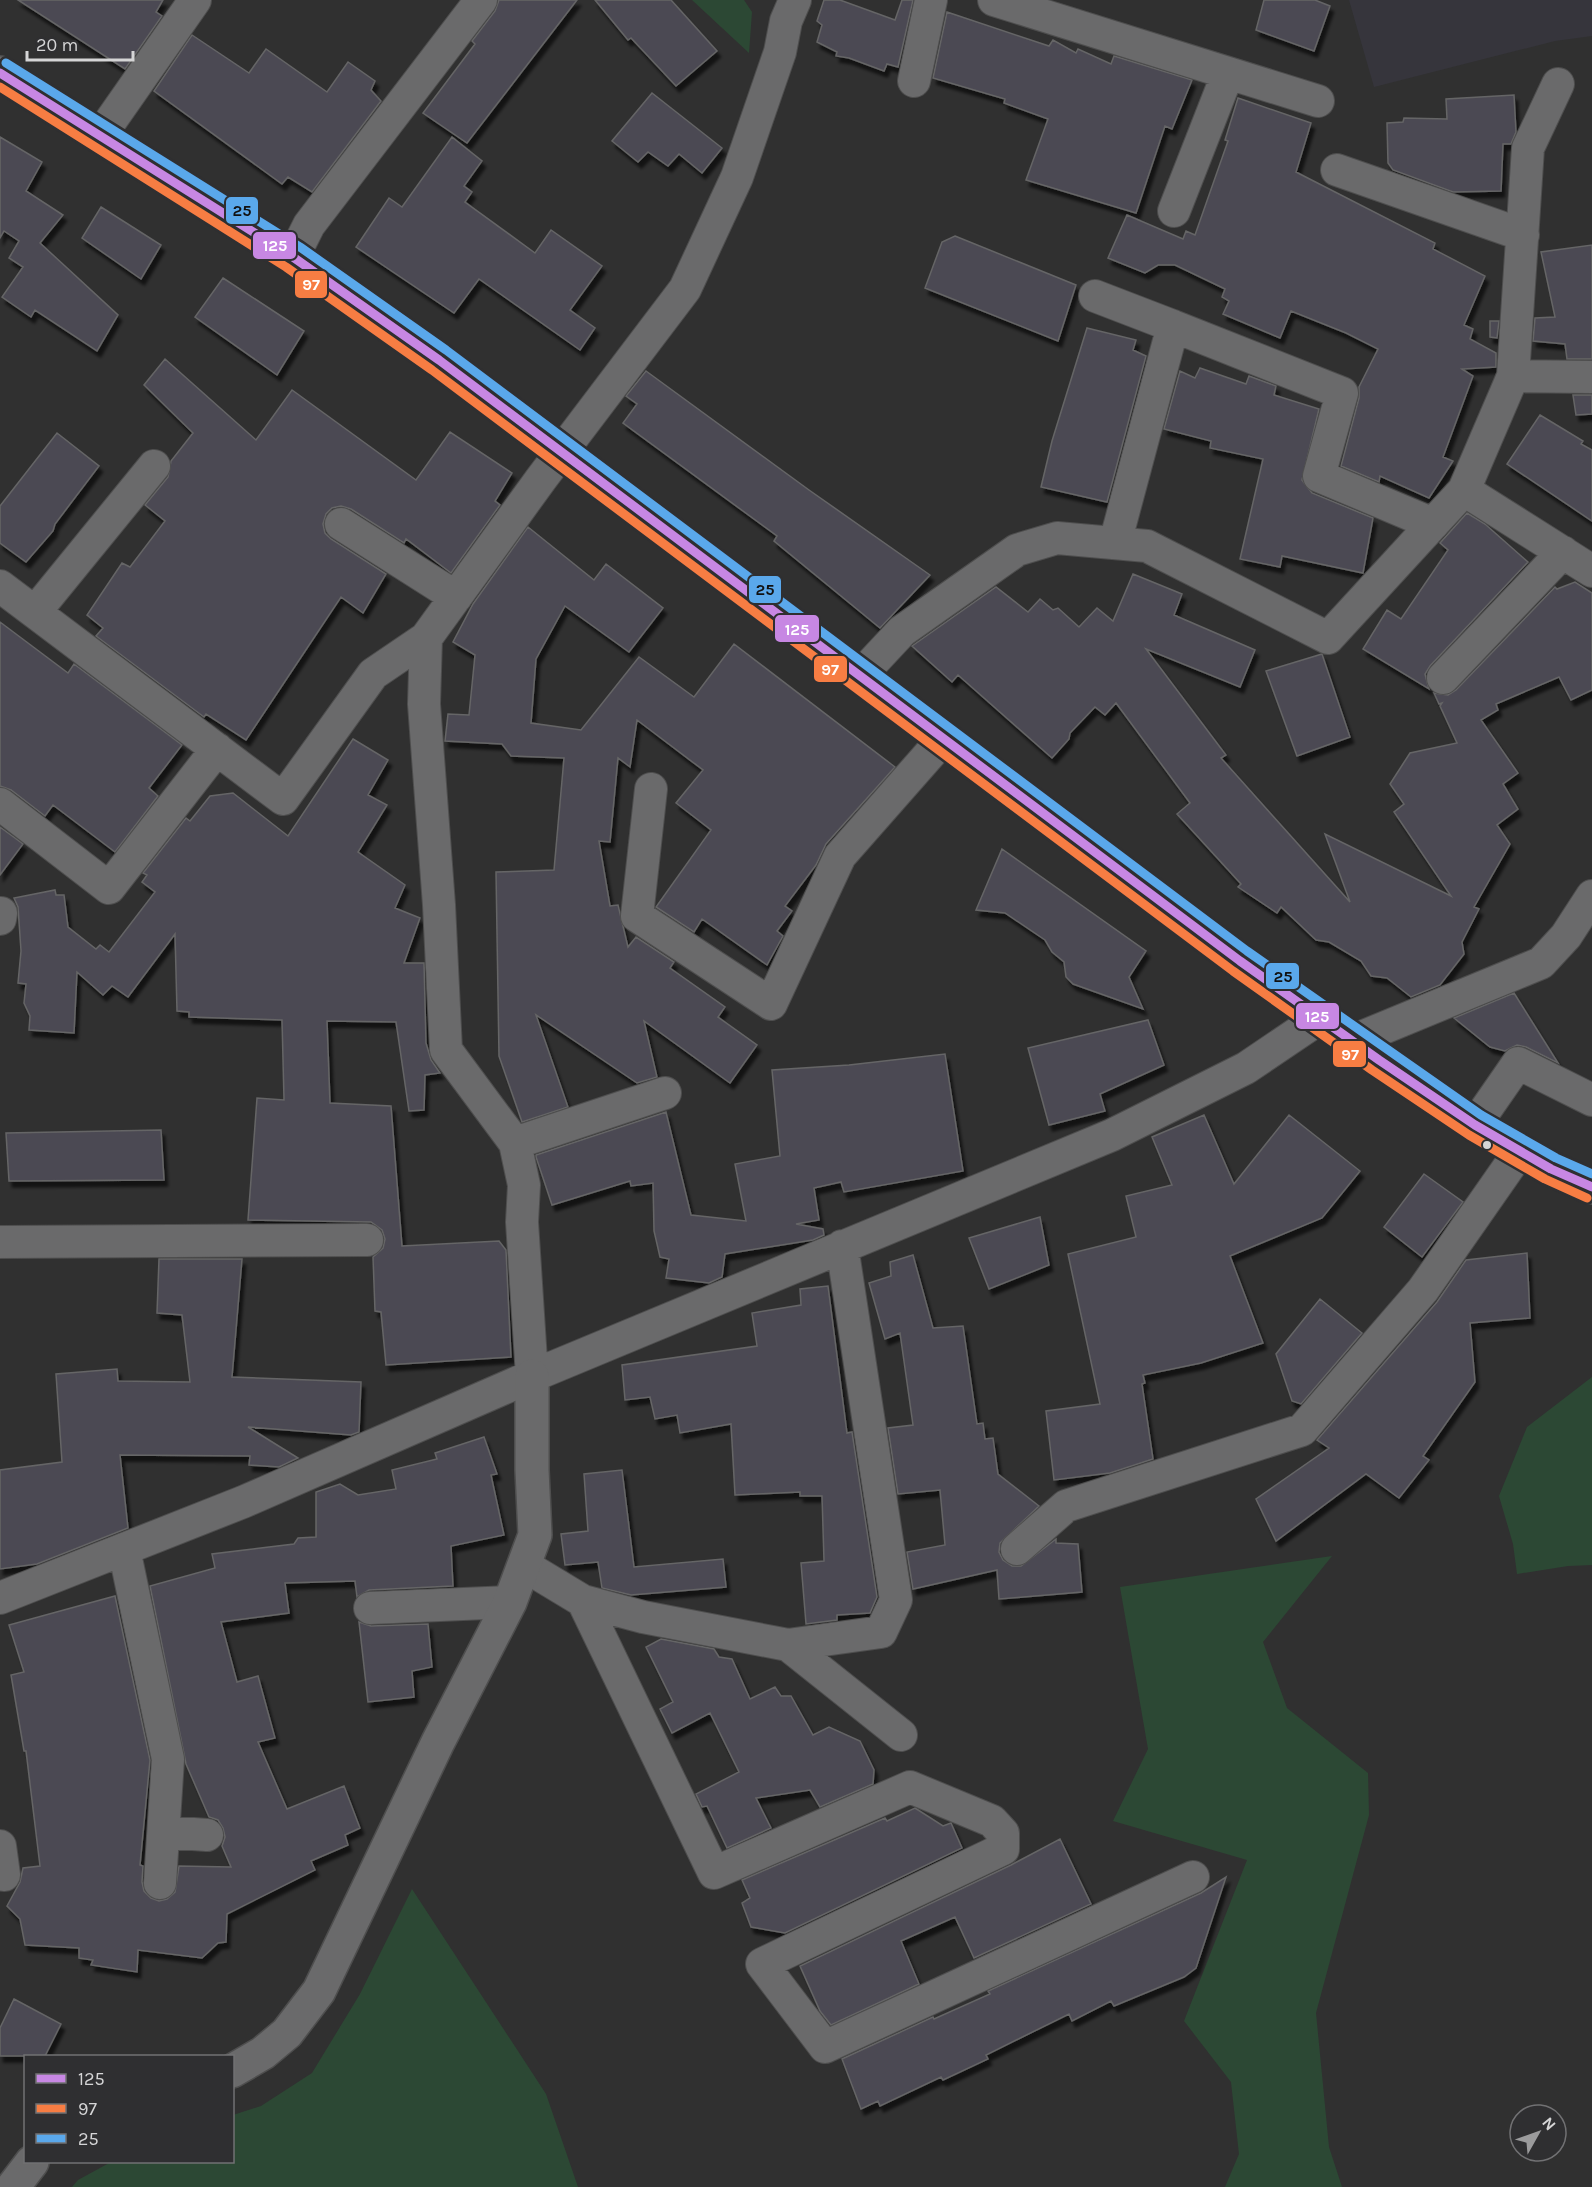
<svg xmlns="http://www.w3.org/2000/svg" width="1592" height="2187" font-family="Karla,sans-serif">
<defs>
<filter id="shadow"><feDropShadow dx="3.5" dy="6" stdDeviation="1.5" flood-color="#0009"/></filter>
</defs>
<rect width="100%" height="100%" fill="#303030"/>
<path fill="#36353c" d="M 1349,0 L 1592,0 L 1592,36 L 1555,41 L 1374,87 Z"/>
<path fill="#2c4834" d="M 692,0 L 744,0 L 752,12 L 749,53 Z
M 1592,1377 L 1592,1565 L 1568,1566 L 1517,1574 L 1513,1544 L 1499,1496 L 1527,1427 Z
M 1332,1556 L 1263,1642 L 1287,1708 L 1368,1773 L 1369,1815 L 1316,2013 L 1329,2147 L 1342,2187 L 1225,2187 L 1239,2154 L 1231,2082 L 1184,2021 L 1247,1860 L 1113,1821 L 1148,1749 L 1120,1587 Z
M 412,1889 L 546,2094 L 578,2187 L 72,2187 L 78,2180 L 111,2162 L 232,2162 L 233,2115 L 261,2106 L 312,2073 L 360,1994 Z"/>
<path fill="#4c4a53" stroke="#656566" stroke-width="1.5" filter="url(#shadow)" d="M 18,0 L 163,0 L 156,12 L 162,16 L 125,69 Z
M 499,0 L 577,0 L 467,143 L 423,113 L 475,44 L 472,41 L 495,11 Z
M 595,0 L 671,0 L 717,51 L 676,86 L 631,38 L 628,40 Z
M 824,0 L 840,0 L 895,20 L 902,0 L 913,0 L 898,67 L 887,64 L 884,71 L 849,58 L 836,56 L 837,52 L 817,42 L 822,25 L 817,21 Z
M 1264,0 L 1315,0 L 1330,6 L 1314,51 L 1256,30 Z
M 947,12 L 1049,46 L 1053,40 L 1076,53 L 1078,49 L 1111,64 L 1114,56 L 1192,80 L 1172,129 L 1165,126 L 1136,213 L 1026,180 L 1048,119 L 1004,103 L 1005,99 L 933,78 Z
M 192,35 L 249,73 L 266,49 L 327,92 L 348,62 L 375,81 L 371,90 L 381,101 L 312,192 L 288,177 L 282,184 L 154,91 Z
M 652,93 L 722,148 L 702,173 L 679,154 L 668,166 L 648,152 L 638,162 L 612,141 Z
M 1514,95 L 1516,132 L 1511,144 L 1503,144 L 1501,191 L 1453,192 L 1393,170 L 1388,163 L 1387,123 L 1403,122 L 1404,118 L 1447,119 L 1446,99 Z
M 1238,98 L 1311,123 L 1296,172 L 1435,243 L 1433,249 L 1485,276 L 1464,325 L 1473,329 L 1470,339 L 1496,353 L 1496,367 L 1462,369 L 1473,376 L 1443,457 L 1453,461 L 1429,498 L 1380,476 L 1379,482 L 1341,466 L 1359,398 L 1359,387 L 1378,349 L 1346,333 L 1291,311 L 1280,338 L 1223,314 L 1229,301 L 1222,297 L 1225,289 L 1175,265 L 1158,265 L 1145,273 L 1108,258 L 1127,215 L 1183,239 L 1186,231 L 1195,235 L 1228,141 L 1225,140 Z
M 0,137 L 42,162 L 26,191 L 63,215 L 40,243 L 118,315 L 97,351 L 35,310 L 31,317 L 2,297 L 23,267 L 9,258 L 19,241 L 4,231 L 0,238 Z
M 452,137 L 482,161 L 464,186 L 472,192 L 465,202 L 535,253 L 551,230 L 602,266 L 570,310 L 595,328 L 580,350 L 479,279 L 454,313 L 356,247 L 389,198 L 402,207 Z
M 101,207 L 161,245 L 141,279 L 82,238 Z
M 955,236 L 1076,285 L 1058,341 L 925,288 L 942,242 Z
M 1592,245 L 1592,359 L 1567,359 L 1565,344 L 1533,341 L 1535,318 L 1555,317 L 1541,252 Z
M 223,278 L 304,331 L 277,375 L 195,317 Z
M 1490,321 L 1499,321 L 1497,338 L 1490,337 Z
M 1087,328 L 1136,340 L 1133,350 L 1146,356 L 1107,502 L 1041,487 L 1052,441 Z
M 165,359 L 256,440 L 292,390 L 416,480 L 450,432 L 512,473 L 495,501 L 500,505 L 451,573 L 406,539 L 404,543 L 351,509 L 341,506 L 332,508 L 326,514 L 323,524 L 325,533 L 331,539 L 386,574 L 363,613 L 341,597 L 246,740 L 206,714 L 204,717 L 96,636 L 103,628 L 87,615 L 122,563 L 130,567 L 165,521 L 145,505 L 168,477 L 171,461 L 193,433 L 144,385 Z
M 1200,368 L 1246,384 L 1249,376 L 1276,386 L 1274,395 L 1319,409 L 1302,480 L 1312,493 L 1373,518 L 1363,573 L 1282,556 L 1280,567 L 1240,559 L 1263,459 L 1210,448 L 1211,441 L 1164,429 L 1180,371 L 1195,378 Z
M 646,371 L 809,490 L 930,575 L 880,628 L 774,541 L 777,536 L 623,423 L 637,404 L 626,396 Z
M 1573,395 L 1592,395 L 1592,414 L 1576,415 Z
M 1540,415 L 1583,441 L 1581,444 L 1592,450 L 1592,521 L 1507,464 Z
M 57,433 L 99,466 L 55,524 L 53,531 L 26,562 L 0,543 L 0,506 Z
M 1467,513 L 1485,524 L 1528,562 L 1430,666 L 1425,674 L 1429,689 L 1363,649 L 1387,610 L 1401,619 L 1448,550 L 1440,543 Z
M 528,527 L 594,580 L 606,564 L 663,608 L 629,652 L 565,606 L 536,659 L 531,723 L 581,730 L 639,657 L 694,697 L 734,644 L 895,767 L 826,844 L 816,865 L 785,906 L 792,911 L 777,931 L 783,936 L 767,965 L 702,919 L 694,932 L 656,907 L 711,830 L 676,803 L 703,770 L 637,720 L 630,767 L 618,758 L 610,842 L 599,841 L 610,906 L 618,905 L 628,947 L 636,937 L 674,962 L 670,968 L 725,1007 L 718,1017 L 757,1045 L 730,1083 L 644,1021 L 657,1077 L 637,1083 L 536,1015 L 568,1107 L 522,1122 L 499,1056 L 496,872 L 554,870 L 564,758 L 511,756 L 502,744 L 445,741 L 448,714 L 469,715 L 475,655 L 453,642 L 473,604 Z
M 1133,574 L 1182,594 L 1174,615 L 1255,650 L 1240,687 L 1146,649 L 1226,755 L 1221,758 L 1350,902 L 1325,834 L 1451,896 L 1394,812 L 1404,804 L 1390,784 L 1410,753 L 1457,743 L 1440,706 L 1442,703 L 1439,704 L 1434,693 L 1448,695 L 1456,690 L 1555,587 L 1557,589 L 1575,582 L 1592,593 L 1592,690 L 1571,700 L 1559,677 L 1496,704 L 1498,710 L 1481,720 L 1518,773 L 1503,784 L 1518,809 L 1497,825 L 1510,844 L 1474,907 L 1479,909 L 1462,942 L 1464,954 L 1440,985 L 1411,997 L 1387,978 L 1371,976 L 1361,961 L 1329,942 L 1316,940 L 1281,907 L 1277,913 L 1238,887 L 1241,884 L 1177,814 L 1190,803 L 1116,703 L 1105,715 L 1095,707 L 1070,733 L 1069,739 L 1052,758 L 958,675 L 952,682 L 912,646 L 996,587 L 1028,612 L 1040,599 L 1053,610 L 1058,608 L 1079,627 L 1097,608 L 1113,621 Z
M 0,622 L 68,673 L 74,664 L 182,745 L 149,788 L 158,796 L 115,852 L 53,805 L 45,816 L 11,790 L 0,786 Z
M 1322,654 L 1350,737 L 1297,756 L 1266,671 Z
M 353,739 L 388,760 L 368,795 L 387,805 L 358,852 L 405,885 L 395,908 L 420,918 L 404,963 L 424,963 L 426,1043 L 431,1060 L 440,1073 L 425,1075 L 424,1110 L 409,1111 L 396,1022 L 327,1021 L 330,1103 L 391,1106 L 402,1246 L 499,1241 L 506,1250 L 511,1357 L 386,1365 L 381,1312 L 375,1311 L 373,1257 L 383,1248 L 385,1239 L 382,1230 L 371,1222 L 248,1220 L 257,1098 L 284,1100 L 282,1020 L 189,1017 L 189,1012 L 177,1011 L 175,934 L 128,997 L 112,986 L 103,995 L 77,972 L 74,1033 L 29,1030 L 30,1016 L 24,1003 L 26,984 L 18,983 L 21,951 L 18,907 L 14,898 L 55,890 L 56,895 L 64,895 L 68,927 L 96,949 L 100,945 L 109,952 L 155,892 L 142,882 L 147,875 L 143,873 L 186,818 L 190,821 L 210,796 L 233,793 L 288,836 Z
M 0,827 L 23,844 L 0,875 Z
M 1002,849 L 1146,951 L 1129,977 L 1143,1009 L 1073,984 L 1066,977 L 1064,962 L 1052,952 L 1045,940 L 1005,913 L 976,910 Z
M 1514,993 L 1558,1063 L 1526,1047 L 1517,1045 L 1505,1051 L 1490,1047 L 1454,1018 Z
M 1148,1020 L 1164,1065 L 1100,1094 L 1105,1111 L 1049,1125 L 1028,1048 Z
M 945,1054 L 963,1171 L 844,1192 L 841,1182 L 814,1188 L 819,1220 L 796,1224 L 823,1229 L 824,1235 L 813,1240 L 725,1254 L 722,1277 L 709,1283 L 666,1278 L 669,1259 L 660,1257 L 654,1231 L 653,1183 L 631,1186 L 630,1181 L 552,1205 L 536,1157 L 536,1155 L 666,1112 L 691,1215 L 746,1221 L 735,1164 L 780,1156 L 772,1070 L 849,1065 Z
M 1204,1115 L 1234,1184 L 1289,1115 L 1360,1171 L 1322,1218 L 1230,1256 L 1263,1343 L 1201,1363 L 1143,1375 L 1145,1383 L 1142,1384 L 1153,1459 L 1110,1473 L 1054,1480 L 1046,1411 L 1100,1404 L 1068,1254 L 1136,1237 L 1126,1196 L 1172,1185 L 1152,1137 Z
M 161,1130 L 164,1180 L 9,1181 L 6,1133 Z
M 1424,1174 L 1463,1202 L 1422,1257 L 1384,1227 Z
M 1040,1217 L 1049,1265 L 989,1289 L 969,1238 Z
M 1527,1253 L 1530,1318 L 1470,1323 L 1475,1382 L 1423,1456 L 1429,1460 L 1399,1498 L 1366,1474 L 1276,1541 L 1256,1499 L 1329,1448 L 1317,1440 L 1437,1302 L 1466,1260 Z
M 913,1255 L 933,1328 L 963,1326 L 977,1424 L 983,1423 L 985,1439 L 993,1438 L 998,1474 L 1039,1506 L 1000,1543 L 999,1552 L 1003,1560 L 1012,1566 L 1021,1566 L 1056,1539 L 1056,1543 L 1078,1544 L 1082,1592 L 999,1599 L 997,1570 L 913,1589 L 907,1552 L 945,1545 L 940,1490 L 898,1494 L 888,1428 L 913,1425 L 900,1333 L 885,1339 L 869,1283 L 891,1276 L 890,1262 Z
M 159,1259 L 242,1259 L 232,1377 L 361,1382 L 359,1432 L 351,1435 L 248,1427 L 298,1458 L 279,1467 L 249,1465 L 250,1456 L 120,1455 L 128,1528 L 37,1564 L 0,1569 L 0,1470 L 62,1462 L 56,1374 L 117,1369 L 118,1381 L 190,1382 L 182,1315 L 157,1313 Z
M 828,1286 L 847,1433 L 852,1432 L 877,1597 L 870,1613 L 837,1615 L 837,1620 L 806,1624 L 801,1563 L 824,1561 L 822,1496 L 800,1496 L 800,1492 L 735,1495 L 731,1424 L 680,1433 L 677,1415 L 655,1419 L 650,1397 L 625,1400 L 622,1365 L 757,1346 L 752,1313 L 801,1305 L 800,1289 Z
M 1320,1299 L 1362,1333 L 1301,1404 L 1292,1401 L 1276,1354 Z
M 484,1437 L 497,1474 L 491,1475 L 504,1535 L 451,1546 L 453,1586 L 369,1590 L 357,1597 L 355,1581 L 285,1583 L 289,1613 L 221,1622 L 237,1682 L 258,1676 L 275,1738 L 258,1742 L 287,1809 L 344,1786 L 360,1828 L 345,1835 L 348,1845 L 311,1861 L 315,1870 L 227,1914 L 226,1942 L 218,1943 L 202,1958 L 138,1950 L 137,1972 L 91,1965 L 93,1960 L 79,1958 L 79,1948 L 25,1945 L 20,1919 L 7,1906 L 20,1882 L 23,1868 L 40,1866 L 26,1751 L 24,1751 L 11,1675 L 24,1672 L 9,1625 L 115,1596 L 150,1760 L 140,1865 L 143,1866 L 142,1882 L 144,1891 L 151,1898 L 159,1901 L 167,1899 L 175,1892 L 179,1866 L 231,1867 L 222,1846 L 225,1837 L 223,1828 L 218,1820 L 209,1817 L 186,1764 L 150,1586 L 215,1568 L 212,1554 L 294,1544 L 298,1538 L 316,1537 L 316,1492 L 340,1484 L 358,1495 L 396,1489 L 392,1470 L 437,1459 L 435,1453 Z
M 622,1470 L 634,1567 L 723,1559 L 726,1587 L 631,1595 L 602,1588 L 598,1562 L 565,1565 L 561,1534 L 588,1531 L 584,1474 Z
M 359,1622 L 371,1626 L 428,1624 L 432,1667 L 412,1671 L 414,1697 L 368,1702 Z
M 661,1639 L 714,1649 L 719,1657 L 732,1659 L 750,1699 L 775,1687 L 781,1696 L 791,1696 L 813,1735 L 829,1727 L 860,1741 L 874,1770 L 873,1784 L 820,1807 L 810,1790 L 756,1798 L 771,1828 L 727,1848 L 707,1806 L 702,1807 L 696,1794 L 739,1772 L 710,1713 L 672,1733 L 660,1709 L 673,1702 L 646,1647 Z
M 915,1808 L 943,1826 L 951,1823 L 962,1848 L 785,1933 L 751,1927 L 742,1903 L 750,1898 L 742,1880 L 885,1818 L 887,1821 Z
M 1060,1839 L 1091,1904 L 974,1958 L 955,1917 L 901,1941 L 919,1984 L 831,2025 L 820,2011 L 800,1966 L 1011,1865 Z
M 1226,1877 L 1196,1968 L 1184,1977 L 1114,2006 L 1111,2001 L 1072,2021 L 1069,2014 L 986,2055 L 988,2059 L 943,2080 L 941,2077 L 880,2106 L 878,2101 L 861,2109 L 842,2059 L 933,2017 L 934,2019 L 990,1994 L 988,1991 L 1201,1893 Z
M 14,1999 L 61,2024 L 45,2056 L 0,2056 L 0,2028 Z"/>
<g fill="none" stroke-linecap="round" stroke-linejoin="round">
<g stroke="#4e4e4e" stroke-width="34">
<path id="street" d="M 994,0 L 1318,101
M 914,81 L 931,0
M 100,136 L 195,0
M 1337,170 L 1523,235
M 1174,211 L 1228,73
M 293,257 L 309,225 L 481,0
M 1095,296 L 1173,326
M 1513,376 L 1592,377
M 1464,490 L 1592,571
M 341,524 L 456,597
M 1115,543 L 1173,326 L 1342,393 L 1319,476 L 1433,524
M 0,586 L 283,799 L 373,674 L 426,638 L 541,479 L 685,289 L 737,177 L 780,52 L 786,21 L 795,0
M 35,612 L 154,466
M 426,638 L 424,704 L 439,905 L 446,1050 L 515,1143 L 524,1185 L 522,1222 L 532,1376
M 859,677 L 902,631 L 1017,550 L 1057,538 L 1147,546 L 1328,638 L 1464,490 L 1513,376 L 1528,148 L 1558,84
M 1443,678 L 1563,552
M 651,789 L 637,916 L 771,1004 L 840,856 L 943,739
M 0,804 L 109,888 L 217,749
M 0,919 L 1,913
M 1352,1041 L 1541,963 L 1566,936 L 1592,896
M 1475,1125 L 1518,1063 L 1592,1100
M 515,1143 L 665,1093
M 0,1242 L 367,1240
M 124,1549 L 168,1759 L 160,1883
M 1017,1549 L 1066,1506 L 1302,1430 L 1423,1290 L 1520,1151
M 525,1566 L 583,1601 L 714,1873 L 910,1787 L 992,1821 L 1003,1833 L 1003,1849 L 762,1964 L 825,2047 L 1193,1877
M 0,1598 L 243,1502 L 532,1376 L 1112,1135 L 1246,1068 L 1320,1018
M 583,1601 L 643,1617 L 788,1645 L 881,1632 L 896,1600 L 842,1246
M 370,1608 L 510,1602
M 788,1645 L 901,1735
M 165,1832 L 207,1835
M 0,1846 L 4,1875"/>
</g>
<g stroke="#4e4e4e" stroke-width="36">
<path id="secondary" d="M 0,73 L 293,257 L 439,360 L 1240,961 L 1379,1060 L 1475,1125 L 1551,1169 L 1592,1187
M 232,2071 L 263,2053 L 287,2033 L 319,1991 L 438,1742 L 510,1602 L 535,1535 L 532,1470 L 532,1376
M 13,2187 L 32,2162"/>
</g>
<use href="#street" stroke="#6a6a6b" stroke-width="32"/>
<use href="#secondary" stroke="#6a6a6b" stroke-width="33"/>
<g stroke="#2f2f31" stroke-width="14">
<path id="bus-1" d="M 0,73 L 293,257 L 439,360 L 1240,961 L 1379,1060 L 1475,1125 L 1551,1169 L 1592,1187"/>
</g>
<g stroke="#2f2f31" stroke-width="14">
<path id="bus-2" d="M 0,87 L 286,267 L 432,370 L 1233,971 L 1372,1070 L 1469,1135 L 1545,1179 L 1587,1198"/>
</g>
<g stroke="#2f2f31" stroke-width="14">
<path id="bus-3" d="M 6,63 L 300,247 L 446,350 L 1247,951 L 1481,1115 L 1556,1158 L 1592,1174"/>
</g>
<use href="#bus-1" stroke="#c787e3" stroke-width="9"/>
<use href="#bus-2" stroke="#f77d43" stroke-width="9"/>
<use href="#bus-3" stroke="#5aa8eb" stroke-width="9"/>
</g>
<circle fill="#d5d5d6" stroke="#2f2f31" stroke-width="2" cx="1487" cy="1145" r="5"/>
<g stroke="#2f2f31" stroke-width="2">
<rect x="225" y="196" width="34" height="29" rx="6" fill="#5aa8eb"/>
<rect x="252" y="231" width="45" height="29" rx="6" fill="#c787e3"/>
<rect x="294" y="270" width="34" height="29" rx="6" fill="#f77d43"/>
<rect x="748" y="575" width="34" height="29" rx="6" fill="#5aa8eb"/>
<rect x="774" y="614" width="46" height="29" rx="6" fill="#c787e3"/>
<rect x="813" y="655" width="35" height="28" rx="6" fill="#f77d43"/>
<rect x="1265" y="962" width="35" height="28" rx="6" fill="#5aa8eb"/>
<rect x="1295" y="1002" width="45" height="28" rx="6" fill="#c787e3"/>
<rect x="1332" y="1040" width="35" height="28" rx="6" fill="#f77d43"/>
</g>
<g font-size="16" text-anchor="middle" font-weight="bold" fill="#fff">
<text x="275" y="251">125</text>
<text x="311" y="290">97</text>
<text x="797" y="635">125</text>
<text x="830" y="675">97</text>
<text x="1317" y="1022">125</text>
<text x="1350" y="1060">97</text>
</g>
<g font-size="16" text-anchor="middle" font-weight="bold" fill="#111">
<text x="242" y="216">25</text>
<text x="765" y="595">25</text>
<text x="1283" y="982">25</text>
</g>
<rect x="24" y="2055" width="210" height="108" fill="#2f2f31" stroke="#717173" stroke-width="1.5"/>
<rect x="36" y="2074" width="30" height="9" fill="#c787e3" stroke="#717173" stroke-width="1.5"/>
<text x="78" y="2085" font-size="18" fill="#d5d5d6">125</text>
<rect x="36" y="2104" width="30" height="9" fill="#f77d43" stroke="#717173" stroke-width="1.5"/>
<text x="78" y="2115" font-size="18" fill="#d5d5d6">97</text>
<rect x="36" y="2134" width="30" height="9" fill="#5aa8eb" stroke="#717173" stroke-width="1.5"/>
<text x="78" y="2145" font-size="18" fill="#d5d5d6">25</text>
<g transform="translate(1538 2133) rotate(50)"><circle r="28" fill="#2f2f31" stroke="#717173" stroke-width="1.5"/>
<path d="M0-4.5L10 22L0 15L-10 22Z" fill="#9b9b9c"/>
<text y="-9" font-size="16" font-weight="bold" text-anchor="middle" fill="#d5d5d6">N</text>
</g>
<path d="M27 51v9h106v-9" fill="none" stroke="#d5d5d6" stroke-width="3"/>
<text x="36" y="51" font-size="18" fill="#d5d5d6" stroke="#2f2f31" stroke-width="4.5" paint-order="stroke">20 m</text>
</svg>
